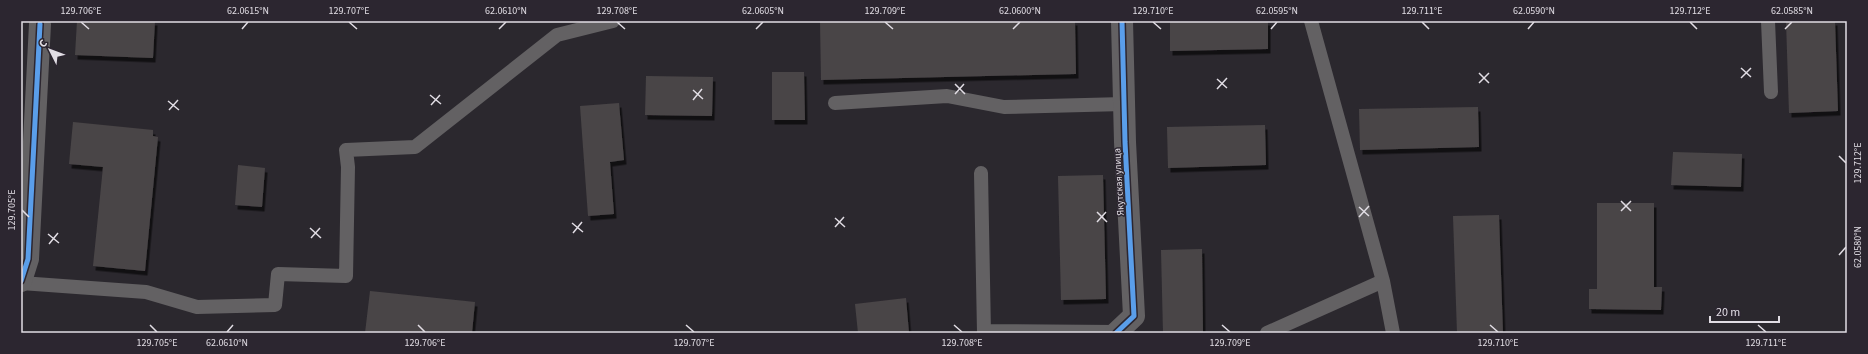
<svg xmlns="http://www.w3.org/2000/svg" width="1868" height="354" font-family="'Source Sans 3',sans-serif">
<defs>
<filter id="shadow"><feDropShadow dx="2.5" dy="4.5" stdDeviation="0" flood-color="#0009"/></filter>
</defs>
<rect width="100%" height="100%" fill="#2b282e"/>
<path fill="#494547" filter="url(#shadow)" d="M 77,21 L 155,21 L 153,58 L 75,55 Z
M 820,21 L 1075,21 L 1076,74 L 821,80 Z
M 1170,21 L 1268,21 L 1268,49 L 1170,51 Z
M 1786,21 L 1835,21 L 1838,111 L 1789,113 Z
M 772,72 L 804,72 L 805,120 L 772,120 Z
M 646,76 L 713,77 L 712,116 L 645,115 Z
M 619,103 L 624,160 L 610,162 L 614,214 L 588,216 L 580,106 Z
M 1478,107 L 1479,147 L 1360,150 L 1359,109 Z
M 73,122 L 153,130 L 153,136 L 158,137 L 145,271 L 93,266 L 103,167 L 69,164 Z
M 1265,125 L 1266,165 L 1168,168 L 1167,127 Z
M 1673,152 L 1742,154 L 1741,187 L 1671,185 Z
M 238,165 L 265,168 L 262,207 L 235,205 Z
M 1103,175 L 1106,299 L 1061,300 L 1058,176 Z
M 1597,203 L 1654,203 L 1654,287 L 1662,287 L 1661,310 L 1589,309 L 1589,289 L 1597,289 Z
M 1499,215 L 1503,333 L 1457,333 L 1453,216 Z
M 1202,249 L 1203,333 L 1163,333 L 1161,250 Z
M 370,291 L 475,302 L 472,333 L 365,333 Z
M 906,298 L 909,333 L 858,333 L 855,304 Z"/>
<g fill="none" stroke-linecap="round" stroke-linejoin="round">
<path stroke="#636163" stroke-width="14" d="M 1768,21 L 1771,92
M 835,103 L 947,96 L 1004,107 L 1124,104
M 981,173 L 984,333
M 1383,281 L 1393,333
M 21,283 L 146,292 L 197,307 L 275,305 L 278,274 L 346,276 L 348,167 L 346,150 L 415,147 L 557,35 L 613,21
M 984,331 L 1116,332
M 1267,333 L 1383,281 L 1311,21"/>
<path stroke="#636163" stroke-width="22" d="M 21,281 L 28,259 L 40,24
M 1116,333 L 1134,316 L 1125,142 L 1122,21"/>
<g stroke="#2c2630" stroke-width="8">
<path id="cycleway" d="M 21,281 L 28,259 L 40,24
M 1116,333 L 1134,316 L 1125,142 L 1122,21"/>
</g>
<use href="#cycleway" stroke="#5a9eea" stroke-width="5"/>
</g>
<path fill="none" stroke="#e1dde4" stroke-width="1.5" d="M 81,22 L 89,29M 349,22 L 357,29M 617,22 L 625,29M 885,22 L 893,29M 1153,22 L 1161,29M 1422,22 L 1429,29M 1690,22 L 1697,29M 242,29 L 248,22M 499,29 L 506,22M 756,29 L 763,22M 1013,29 L 1020,22M 1271,29 L 1277,22M 1528,29 L 1534,22M 1785,29 L 1792,22M 1741,68 L 1751,77M 1479,73 L 1489,83M 1741,78 L 1751,68M 1217,79 L 1227,88M 1479,83 L 1489,73M 955,84 L 965,94M 1217,89 L 1227,78M 693,90 L 703,99M 955,94 L 964,84M 430,95 L 441,104M 693,100 L 702,89M 168,101 L 179,110M 431,105 L 440,95M 169,110 L 178,100M 1839,156 L 1846,163M 1621,201 L 1631,211M 1359,207 L 1369,216M 22,210 L 29,217M 1621,211 L 1631,201M 1097,212 L 1107,222M 1359,217 L 1369,206M 835,218 L 845,227M 1097,222 L 1106,212M 572,223 L 583,232M 835,227 L 844,217M 310,228 L 321,238M 573,233 L 582,222M 48,234 L 59,243M 311,238 L 320,228M 49,244 L 58,233M 1839,255 L 1846,247M 150,325 L 157,332M 418,325 L 425,332M 686,325 L 694,332M 954,325 L 962,332M 1222,325 L 1230,332M 1490,325 L 1498,332M 1758,325 L 1766,332M 227,332 L 233,325"/>
<g text-anchor="middle" stroke-width="3" stroke-linejoin="round" paint-order="stroke">
<g font-size="10" fill="#e1dde4" stroke="#2c2630">
<text transform="translate(1118 182) rotate(-93)" y="4">Якутская улица</text>
</g>
</g>
<rect width="1868" height="354" fill="none" stroke="#2c2630" stroke-width="44"/>
<g transform="translate(50 50) rotate(312)" stroke="#2c2630" stroke-width="3" paint-order="stroke">
<path d="M0-3L7 15L0 10L-7 15Z" fill="#e1dde4"/>
<text y="-6" font-size="11" font-weight="bold" text-anchor="middle" fill="#e1dde4">С</text>
</g>
<path d="M1710 316v6h69v-6" fill="none" stroke="#e1dde4" stroke-width="2"/>
<text x="1716" y="316" font-size="12" fill="#e1dde4" stroke="#2c2630" stroke-width="3" paint-order="stroke">20 m</text>
<rect x="22" y="22" width="1824" height="310" fill="none" stroke="#e1dde4" stroke-width="1.5"/>
<g font-size="10" text-anchor="middle" fill="#e1dde4">
<text x="81" y="14">129.706°E</text>
<text x="248" y="14">62.0615°N</text>
<text x="349" y="14">129.707°E</text>
<text x="506" y="14">62.0610°N</text>
<text x="617" y="14">129.708°E</text>
<text x="763" y="14">62.0605°N</text>
<text x="885" y="14">129.709°E</text>
<text x="1020" y="14">62.0600°N</text>
<text x="1153" y="14">129.710°E</text>
<text x="1277" y="14">62.0595°N</text>
<text x="1422" y="14">129.711°E</text>
<text x="1534" y="14">62.0590°N</text>
<text x="1690" y="14">129.712°E</text>
<text x="1792" y="14">62.0585°N</text>
<text transform="translate(1857 163) rotate(-90)" y="4">129.712°E</text>
<text transform="translate(11 210) rotate(-90)" y="4">129.705°E</text>
<text transform="translate(1857 247) rotate(-90)" y="4">62.0580°N</text>
<text x="157" y="346">129.705°E</text>
<text x="227" y="346">62.0610°N</text>
<text x="425" y="346">129.706°E</text>
<text x="694" y="346">129.707°E</text>
<text x="962" y="346">129.708°E</text>
<text x="1230" y="346">129.709°E</text>
<text x="1498" y="346">129.710°E</text>
<text x="1766" y="346">129.711°E</text>
</g>
</svg>
